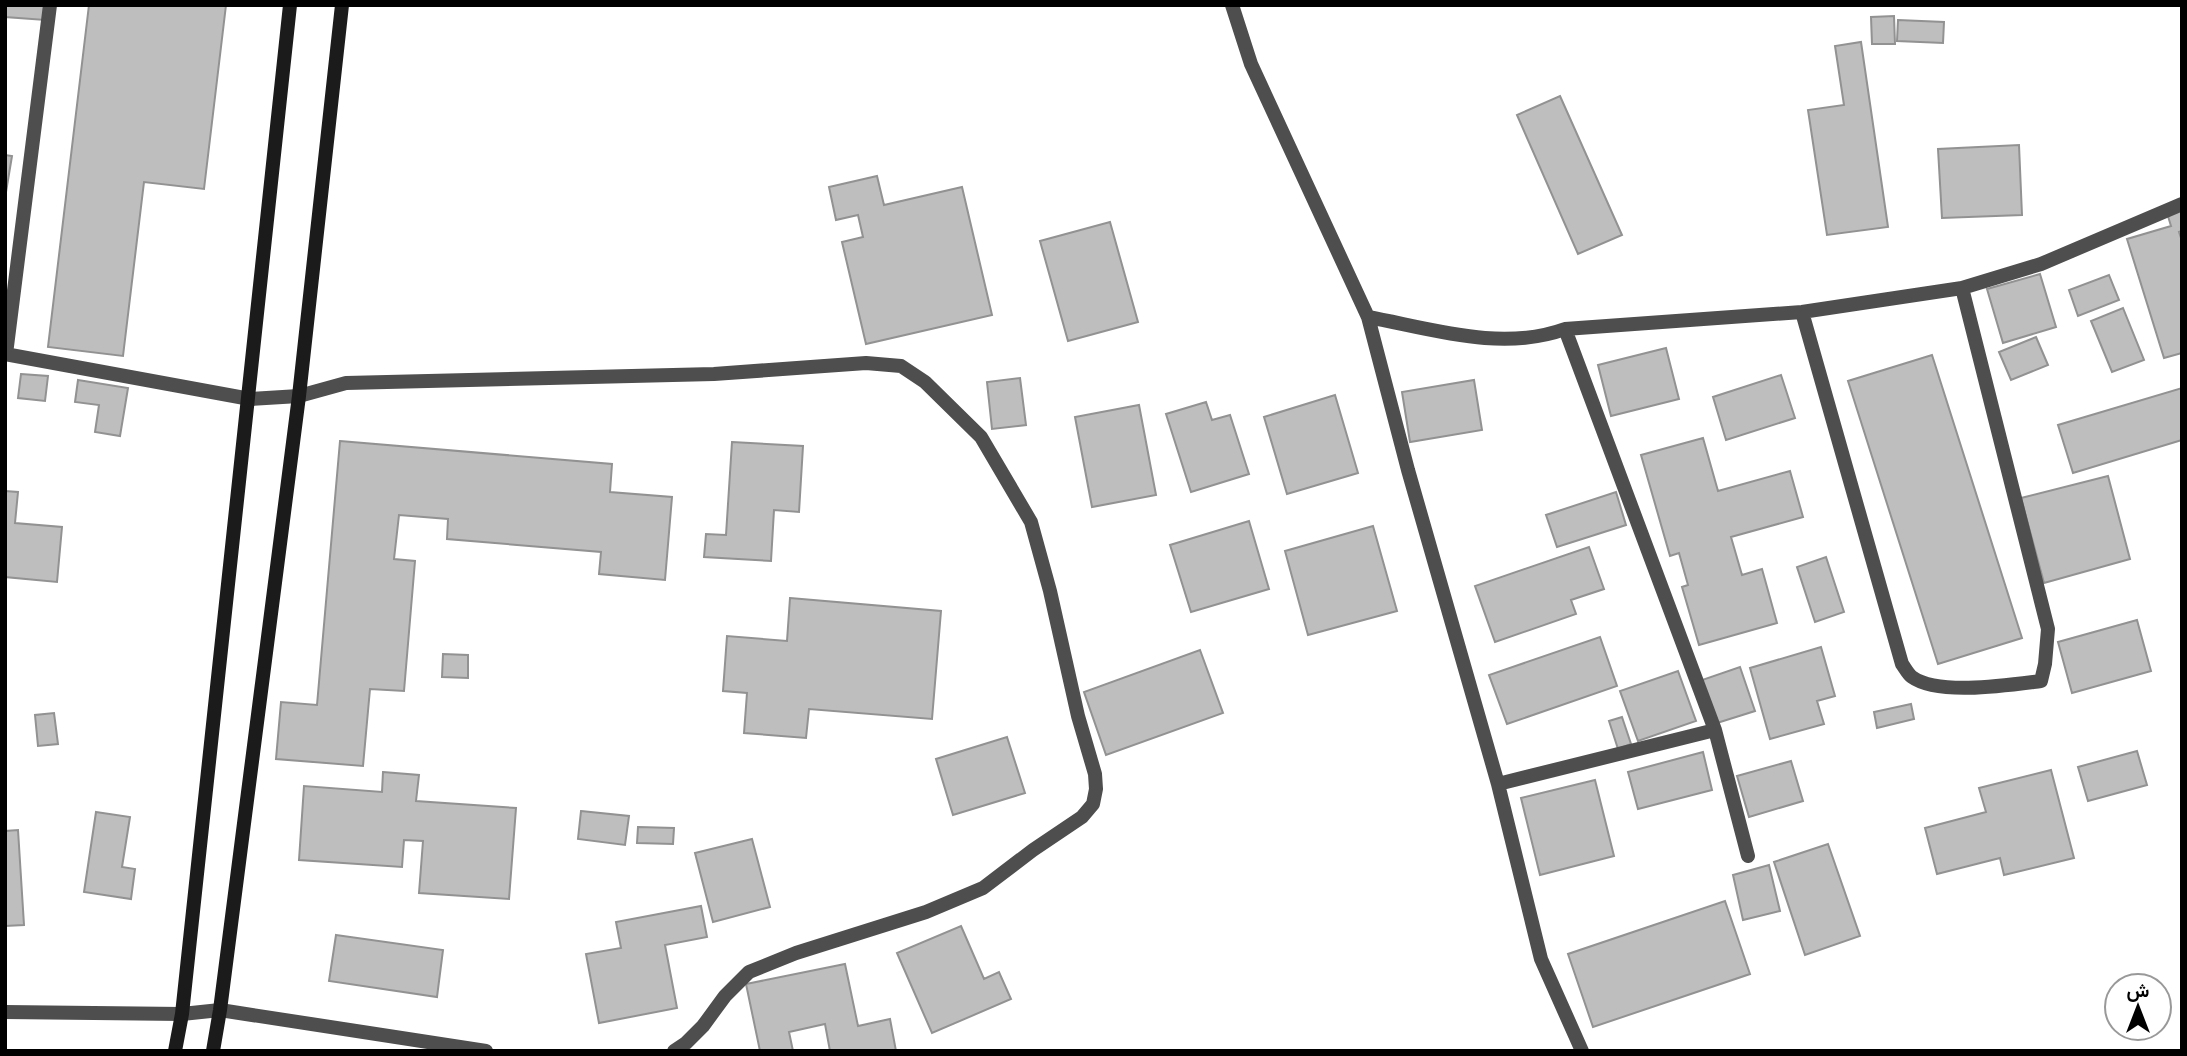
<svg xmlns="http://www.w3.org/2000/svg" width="2187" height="1056" font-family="'Sofia Sans Condensed',Vazirmatn,sans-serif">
<rect width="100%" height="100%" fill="#fff"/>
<path fill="#bebebe" stroke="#929292" stroke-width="2" d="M 5,5 L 46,5 L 45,20 L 5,17 Z
M 89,5 L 226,5 L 204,189 L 144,182 L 123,356 L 48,347 Z
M 1894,16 L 1895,44 L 1872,44 L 1871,17 Z
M 1898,20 L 1944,22 L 1943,43 L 1897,41 Z
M 1861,42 L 1888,227 L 1827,235 L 1808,110 L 1844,105 L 1835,46 Z
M 1560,96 L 1622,235 L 1578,254 L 1517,115 Z
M 2019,145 L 2022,215 L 1942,218 L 1938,149 Z
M 5,155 L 12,156 L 5,198 Z
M 877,176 L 884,205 L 962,187 L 992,315 L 866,344 L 842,242 L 863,237 L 858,215 L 836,220 L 829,187 Z
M 2182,208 L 2182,231 L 2179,232 L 2182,241 L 2182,353 L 2164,358 L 2127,239 L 2171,226 L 2167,213 Z
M 1110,222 L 1138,322 L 1068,341 L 1040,241 Z
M 2040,274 L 2056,327 L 2003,343 L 1987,289 Z
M 2109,275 L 2119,300 L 2078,316 L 2069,290 Z
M 2123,308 L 2144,360 L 2112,372 L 2091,321 Z
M 2036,337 L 2048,365 L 2011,380 L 1999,352 Z
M 1666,348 L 1679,399 L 1611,416 L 1598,365 Z
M 1932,355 L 2022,638 L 1938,664 L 1848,381 Z
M 21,374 L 48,376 L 45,401 L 18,398 Z
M 1781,375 L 1795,418 L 1726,440 L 1713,397 Z
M 1020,378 L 1026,425 L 992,429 L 987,382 Z
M 78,380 L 128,388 L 120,436 L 95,432 L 99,405 L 75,402 Z
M 1474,380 L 1482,430 L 1410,442 L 1402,392 Z
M 2182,388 L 2182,440 L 2073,473 L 2058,425 Z
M 1335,395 L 1358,473 L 1287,494 L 1264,417 Z
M 1206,402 L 1212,420 L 1230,415 L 1249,474 L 1191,492 L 1166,414 Z
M 1139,405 L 1156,495 L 1092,507 L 1075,417 Z
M 1703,438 L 1718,491 L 1790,471 L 1803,517 L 1731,537 L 1742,575 L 1762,569 L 1777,623 L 1699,645 L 1682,587 L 1688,585 L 1679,553 L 1670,556 L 1641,455 Z
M 340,441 L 612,464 L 610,492 L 672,497 L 665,580 L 599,574 L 601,552 L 447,539 L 448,519 L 399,515 L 394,559 L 415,561 L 404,691 L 370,689 L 363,766 L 276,759 L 281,702 L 317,705 Z
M 732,442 L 803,446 L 799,512 L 774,510 L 771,561 L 704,557 L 706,534 L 726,535 Z
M 2108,476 L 2130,559 L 2044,583 L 2021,498 Z
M 5,491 L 18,492 L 15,523 L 62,527 L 57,582 L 5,577 Z
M 1616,492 L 1626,525 L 1557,547 L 1546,515 Z
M 1249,521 L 1269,589 L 1191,612 L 1170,545 Z
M 1373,526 L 1397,611 L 1308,635 L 1285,551 Z
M 1589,547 L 1604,589 L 1571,600 L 1576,614 L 1495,642 L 1475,586 Z
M 1826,557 L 1844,612 L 1815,622 L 1797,567 Z
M 790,598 L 941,611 L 932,719 L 809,709 L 806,738 L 744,733 L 747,693 L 723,691 L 727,636 L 787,641 Z
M 2137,620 L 2151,671 L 2072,693 L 2058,642 Z
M 1600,637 L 1617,686 L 1507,724 L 1489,675 Z
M 1821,647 L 1835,696 L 1817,701 L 1824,724 L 1770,739 L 1750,668 Z
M 1200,650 L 1223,713 L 1106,755 L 1084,692 Z
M 443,654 L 468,655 L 468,678 L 442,677 Z
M 1740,667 L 1755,711 L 1717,723 L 1702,680 Z
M 1678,671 L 1696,721 L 1638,741 L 1620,691 Z
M 1911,704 L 1914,719 L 1877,728 L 1874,712 Z
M 54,713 L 58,744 L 38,746 L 35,715 Z
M 1622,717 L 1631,744 L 1618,749 L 1609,721 Z
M 1007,737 L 1025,793 L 953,815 L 936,759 Z
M 2137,751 L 2147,785 L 2088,801 L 2078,767 Z
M 1703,752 L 1712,790 L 1638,809 L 1628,772 Z
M 1791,761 L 1803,801 L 1749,817 L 1737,776 Z
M 2051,770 L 2074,858 L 2004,875 L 2000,858 L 1937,874 L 1925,828 L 1986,812 L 1979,788 Z
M 383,772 L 419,775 L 416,801 L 516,808 L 509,899 L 419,893 L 423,841 L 404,840 L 402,867 L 299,860 L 304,786 L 382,792 Z
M 1595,780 L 1614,856 L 1540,875 L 1521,798 Z
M 581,811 L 629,816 L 625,845 L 578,839 Z
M 96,812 L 130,817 L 122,867 L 135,869 L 131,899 L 84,892 Z
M 638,827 L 674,828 L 673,844 L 637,843 Z
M 18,830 L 24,925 L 5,926 L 5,831 Z
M 752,839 L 770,907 L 713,922 L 695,853 Z
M 1828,844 L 1860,936 L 1805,955 L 1774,862 Z
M 1769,865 L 1780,911 L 1743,920 L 1733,875 Z
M 1725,901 L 1750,974 L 1593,1027 L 1568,954 Z
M 701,906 L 707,937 L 665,945 L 677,1008 L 599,1023 L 586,954 L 621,948 L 616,922 Z
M 961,926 L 984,979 L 999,972 L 1011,999 L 932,1033 L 897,953 Z
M 336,935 L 443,950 L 437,997 L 329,981 Z
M 845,964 L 858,1026 L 890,1019 L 896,1051 L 830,1051 L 825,1024 L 789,1032 L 793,1051 L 760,1051 L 746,984 Z"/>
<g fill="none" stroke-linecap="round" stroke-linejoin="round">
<path stroke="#4e4e4e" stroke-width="14" d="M 1232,5 L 1251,64 L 1368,317 L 1408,470 L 1498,784 L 1541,959 L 1582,1051
M 1802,312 L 1902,664 C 1905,668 1908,674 1912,677 C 1938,696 2009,685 2041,681 L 2045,664 L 2048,629 L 1962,288
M 1368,317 C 1432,329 1502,352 1565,329 L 1802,312 L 1962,288 L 2041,264 L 2182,204
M 1565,329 L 1715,730 L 1748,856
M 5,354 L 250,399 L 299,396 L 346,383 L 714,374 L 866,363 L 901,366 L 925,382 L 981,437 L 1031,522 L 1050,591 L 1078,716 L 1095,774 L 1096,789 L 1093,804 L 1082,817 L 1033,850 L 983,888 L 926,912 L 796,953 L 749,972 L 725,996 L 703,1026 L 686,1043 L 674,1051
M 6,354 L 50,5
M 1498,784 L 1715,730
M 5,1012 L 182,1014 L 220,1010 L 486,1051"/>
<path stroke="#1b1b1b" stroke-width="14" d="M 175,1051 L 182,1014 L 290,5
M 213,1051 L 220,1010 L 299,396 L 342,5"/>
</g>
<rect width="2187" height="1056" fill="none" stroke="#000000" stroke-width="14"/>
<g transform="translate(2138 1007)"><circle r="33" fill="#ffffff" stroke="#999999" stroke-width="2"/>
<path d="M0-5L12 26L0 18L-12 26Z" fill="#000000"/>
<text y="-10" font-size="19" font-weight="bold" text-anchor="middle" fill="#000000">ش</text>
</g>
</svg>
